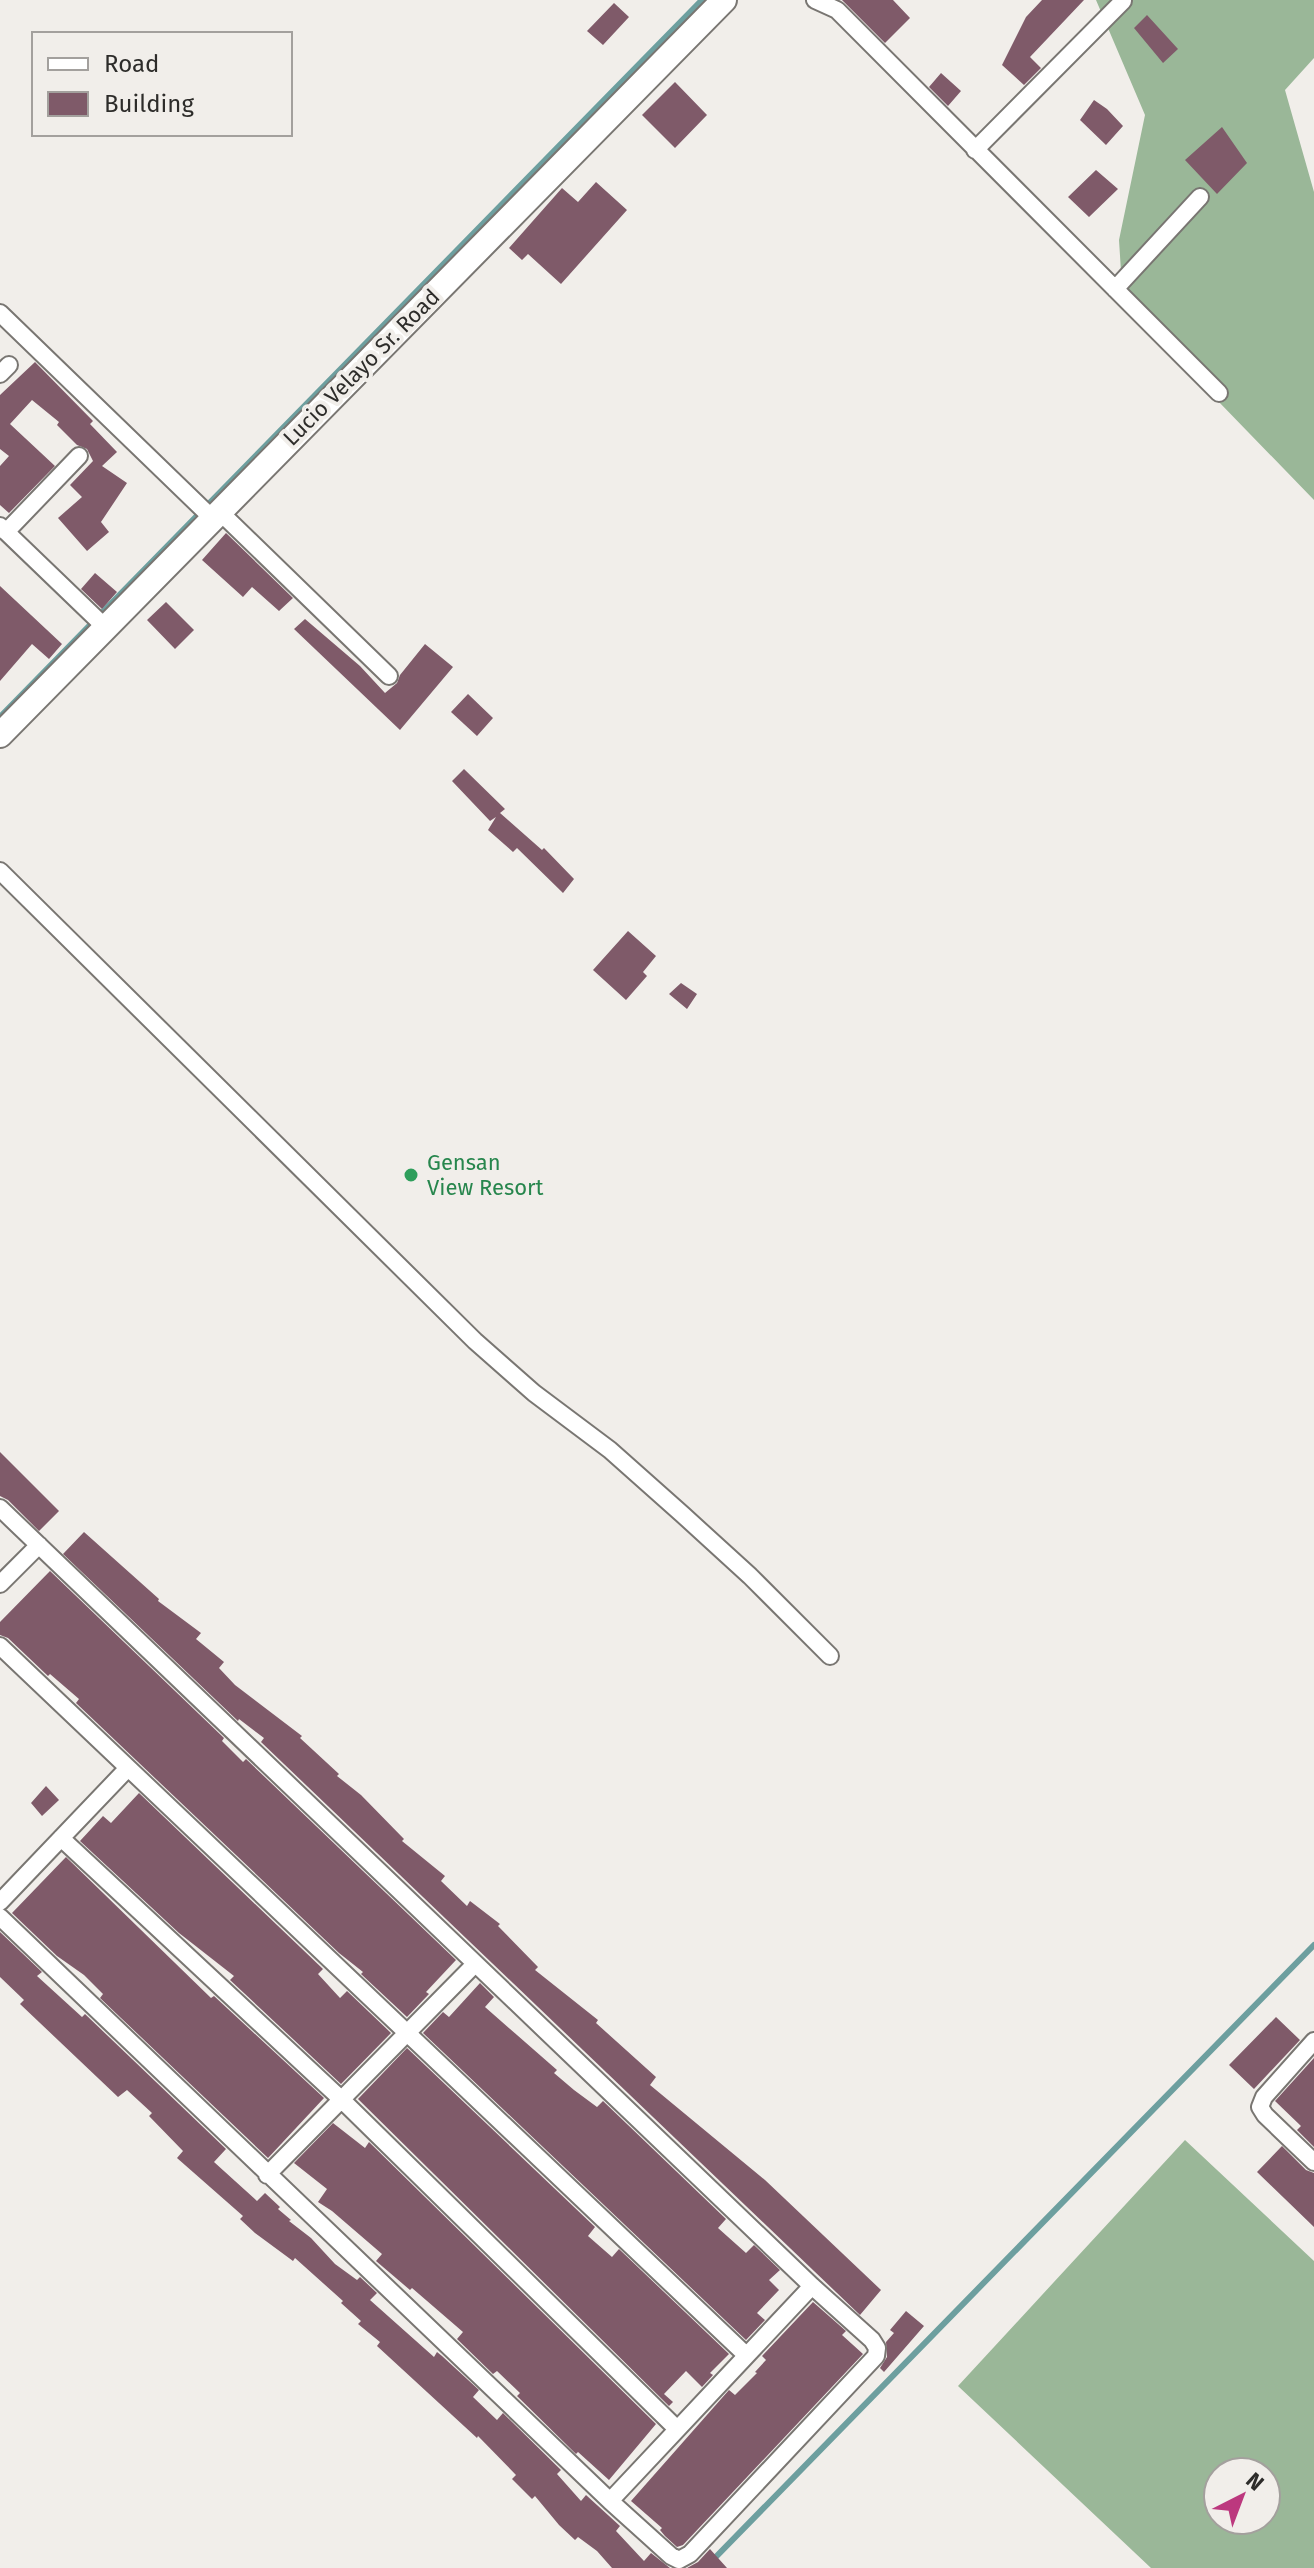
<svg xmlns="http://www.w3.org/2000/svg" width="1314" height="2568" font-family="'Fira Sans',sans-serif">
<rect width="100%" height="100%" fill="#f1eeea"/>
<path fill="#9ab798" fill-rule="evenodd" d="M 1096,0 L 1314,0 L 1314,58 L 1285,90 L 1314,192 L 1314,500 L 1123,303 L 1119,240 L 1145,115 Z
M 1185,2140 L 1314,2261 L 1314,2568 L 1151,2568 L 958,2386 ZM 1218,2472 L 1266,2472 L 1266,2520 L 1218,2520 Z"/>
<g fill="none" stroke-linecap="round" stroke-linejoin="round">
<path stroke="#6d9f9f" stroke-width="6" d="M 0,717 L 702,0
M 705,2568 L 1314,1945"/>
</g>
<path fill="#7f5a69" d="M 842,0 L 893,0 L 910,18 L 885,43 Z
M 1042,0 L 1084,0 L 1030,57 L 1041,68 L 1024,85 L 1002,65 L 1026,17 Z
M 614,3 L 629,17 L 603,45 L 587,31 Z
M 1147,15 L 1178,49 L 1163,63 L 1134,28 Z
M 941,73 L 961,91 L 948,106 L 929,87 Z
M 675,82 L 707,115 L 675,148 L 642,115 Z
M 1094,100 L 1107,109 L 1123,126 L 1106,145 L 1080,120 Z
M 1222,127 L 1247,163 L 1217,194 L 1185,160 Z
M 1096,170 L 1118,189 L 1089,217 L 1068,197 Z
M 596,182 L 627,210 L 561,284 L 528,254 L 522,260 L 509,248 L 562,188 L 578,202 Z
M 35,362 L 93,421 L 90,424 L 117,452 L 102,466 L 127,483 L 101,522 L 109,532 L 87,551 L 58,518 L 82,497 L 70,485 L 93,461 L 87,449 L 77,445 L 57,425 L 59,422 L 32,400 L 10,424 L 55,466 L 9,513 L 0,505 L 0,466 L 9,456 L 0,449 L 0,395 Z
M 226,533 L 293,598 L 279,611 L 252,587 L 243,597 L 202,560 Z
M 95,573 L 117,592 L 102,609 L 81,589 Z
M 0,586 L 62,644 L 49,659 L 32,644 L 0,681 Z
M 166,602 L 194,630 L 175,649 L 147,620 Z
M 305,619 L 360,666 L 385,693 L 397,683 L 400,675 L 425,644 L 453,667 L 400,730 L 294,629 Z
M 468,694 L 493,718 L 477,736 L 451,712 Z
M 464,769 L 505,809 L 500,813 L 542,850 L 544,848 L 574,879 L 563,893 L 517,848 L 513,852 L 488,830 L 496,817 L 490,821 L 452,781 Z
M 628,931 L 656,956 L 643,972 L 647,976 L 626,1000 L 593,970 Z
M 681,983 L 697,994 L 687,1009 L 669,994 Z
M 0,1452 L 59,1511 L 39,1531 L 8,1500 L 0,1496 Z
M 84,1532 L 159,1599 L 158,1601 L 201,1633 L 196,1639 L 224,1662 L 219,1668 L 235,1685 L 302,1736 L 300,1738 L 339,1774 L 337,1776 L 361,1795 L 404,1839 L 402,1841 L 445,1876 L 441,1881 L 467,1906 L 470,1901 L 500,1924 L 498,1926 L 538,1967 L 535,1970 L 598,2020 L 596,2023 L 656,2077 L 650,2085 L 765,2180 L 881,2290 L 860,2315 L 261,1742 L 264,1738 L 239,1719 L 238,1721 L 63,1554 Z
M 50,1571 L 224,1738 L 222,1741 L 243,1762 L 246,1759 L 456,1960 L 426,1992 L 429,1994 L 407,2017 L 361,1974 L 363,1972 L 339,1953 L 76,1703 L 79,1699 L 50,1674 L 48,1676 L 8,1638 L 0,1635 L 0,1622 Z
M 46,1786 L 59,1800 L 42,1816 L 31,1803 Z
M 139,1793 L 323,1969 L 318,1974 L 340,1998 L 347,1991 L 391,2033 L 341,2084 L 230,1980 L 234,1976 L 179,1933 L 80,1841 L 103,1816 L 111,1823 Z
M 66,1857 L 211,1998 L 214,1996 L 324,2098 L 268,2158 L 100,1998 L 103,1994 L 84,1975 L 57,1956 L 12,1913 Z
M 0,1932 L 42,1972 L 37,1976 L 82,2017 L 85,2014 L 226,2149 L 214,2162 L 257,2201 L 265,2193 L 280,2207 L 278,2209 L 291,2220 L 289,2221 L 311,2238 L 335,2264 L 357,2280 L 360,2277 L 377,2293 L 370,2300 L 434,2357 L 437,2352 L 442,2356 L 479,2390 L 473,2397 L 497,2420 L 503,2413 L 561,2470 L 557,2474 L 581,2501 L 586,2495 L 620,2526 L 616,2531 L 644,2561 L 651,2553 L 670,2568 L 612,2568 L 597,2551 L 578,2537 L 575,2540 L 559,2525 L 535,2496 L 532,2499 L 512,2479 L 516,2475 L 478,2436 L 477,2438 L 377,2346 L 380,2342 L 358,2324 L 361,2321 L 341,2303 L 343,2301 L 295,2258 L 293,2261 L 255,2233 L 240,2219 L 243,2216 L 177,2158 L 183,2151 L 149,2116 L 152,2113 L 127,2090 L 118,2097 L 20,2004 L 24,2000 L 0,1977 Z
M 480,1983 L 494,1997 L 485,2007 L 557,2070 L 554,2073 L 574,2090 L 597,2107 L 603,2101 L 726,2219 L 718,2228 L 746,2253 L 754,2245 L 780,2270 L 769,2280 L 779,2290 L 757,2313 L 765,2320 L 746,2340 L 423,2033 L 443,2012 L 449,2017 Z
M 1276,2017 L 1300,2040 L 1254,2089 L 1229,2065 Z
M 407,2048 L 595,2227 L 588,2236 L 612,2257 L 619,2249 L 729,2354 L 710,2373 L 713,2375 L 702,2387 L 686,2371 L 664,2394 L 673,2402 L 669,2406 L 358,2099 Z
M 1314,2058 L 1314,2147 L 1297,2130 L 1301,2126 L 1275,2101 Z
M 333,2123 L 365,2148 L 369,2142 L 656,2424 L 609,2480 L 578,2452 L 576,2454 L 517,2396 L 520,2393 L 497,2371 L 493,2374 L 457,2339 L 463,2332 L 412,2288 L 410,2290 L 376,2261 L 382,2254 L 332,2211 L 318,2202 L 327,2189 L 294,2163 Z
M 1282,2146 L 1306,2170 L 1314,2173 L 1314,2227 L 1257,2172 Z
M 813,2302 L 846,2331 L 842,2335 L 863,2354 L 683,2545 L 677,2547 L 665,2536 L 660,2530 L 662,2528 L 631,2501 L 729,2390 L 735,2395 L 757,2373 L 755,2372 L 766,2360 L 762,2356 Z
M 906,2311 L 924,2326 L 884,2372 L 880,2368 L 887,2357 L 886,2342 L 894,2333 L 890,2330 Z
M 710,2549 L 727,2568 L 687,2568 L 698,2562 Z"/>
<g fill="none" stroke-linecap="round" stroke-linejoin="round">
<g stroke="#797672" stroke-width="20">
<path id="minor" d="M 815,0 L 837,10 L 1219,393
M 975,150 L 1123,1
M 1115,289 L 1200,197
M 0,313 L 212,518
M 0,374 L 9,365
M 219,511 L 389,676
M 0,526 L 105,627
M 6,532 L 79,456
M 0,871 L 475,1341 L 534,1393 L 610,1450 L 682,1514 L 750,1576 L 830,1656
M 0,1508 L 812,2286 L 872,2340 L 877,2348 L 876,2356 L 690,2554 L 679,2560 L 671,2556 L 610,2501 L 0,1917
M 0,1584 L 39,1545
M 0,1646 L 746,2355
M 61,1838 L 341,2099 L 677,2429
M 0,1902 L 128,1768
M 1314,2041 L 1264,2097 L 1260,2107 L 1265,2115 L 1314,2162
M 267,2175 L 475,1964
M 610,2501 L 812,2286"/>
</g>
<g stroke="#797672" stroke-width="28">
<path id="secondary" d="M 0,735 L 724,0"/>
</g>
<use href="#minor" stroke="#fff" stroke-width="16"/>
<use href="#secondary" stroke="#fff" stroke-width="24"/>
</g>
<circle fill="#2e9e5b" stroke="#f1eeea" stroke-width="3" cx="411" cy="1175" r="8"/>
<g text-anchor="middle" stroke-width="8" stroke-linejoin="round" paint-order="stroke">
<g font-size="22" fill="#2d2c2a" stroke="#f1eeea">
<text transform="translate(361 367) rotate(-45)" y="8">Lucio Velayo Sr. Road</text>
</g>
<g font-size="22" fill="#27864d" stroke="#f1eeea" text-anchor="start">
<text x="427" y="1170">Gensan<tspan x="427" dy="25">View Resort</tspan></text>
</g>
</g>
<rect x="32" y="32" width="260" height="104" fill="#f1eeea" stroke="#a3a09d" stroke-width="2"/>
<rect x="48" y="58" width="40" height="12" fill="#ffffff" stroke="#a3a09d" stroke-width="2"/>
<text x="104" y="72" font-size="24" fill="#2d2c2a">Road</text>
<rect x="48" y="92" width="40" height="24" fill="#7f5a69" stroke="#a3a09d" stroke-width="2"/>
<text x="104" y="112" font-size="24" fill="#2d2c2a">Building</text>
<g transform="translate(1242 2496) rotate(42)"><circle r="38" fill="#f1eeea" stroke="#a3a09d" stroke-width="2"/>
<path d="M0-6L14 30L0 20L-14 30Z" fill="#bc387e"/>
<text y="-12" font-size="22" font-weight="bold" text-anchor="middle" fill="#2d2c2a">N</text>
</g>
</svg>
